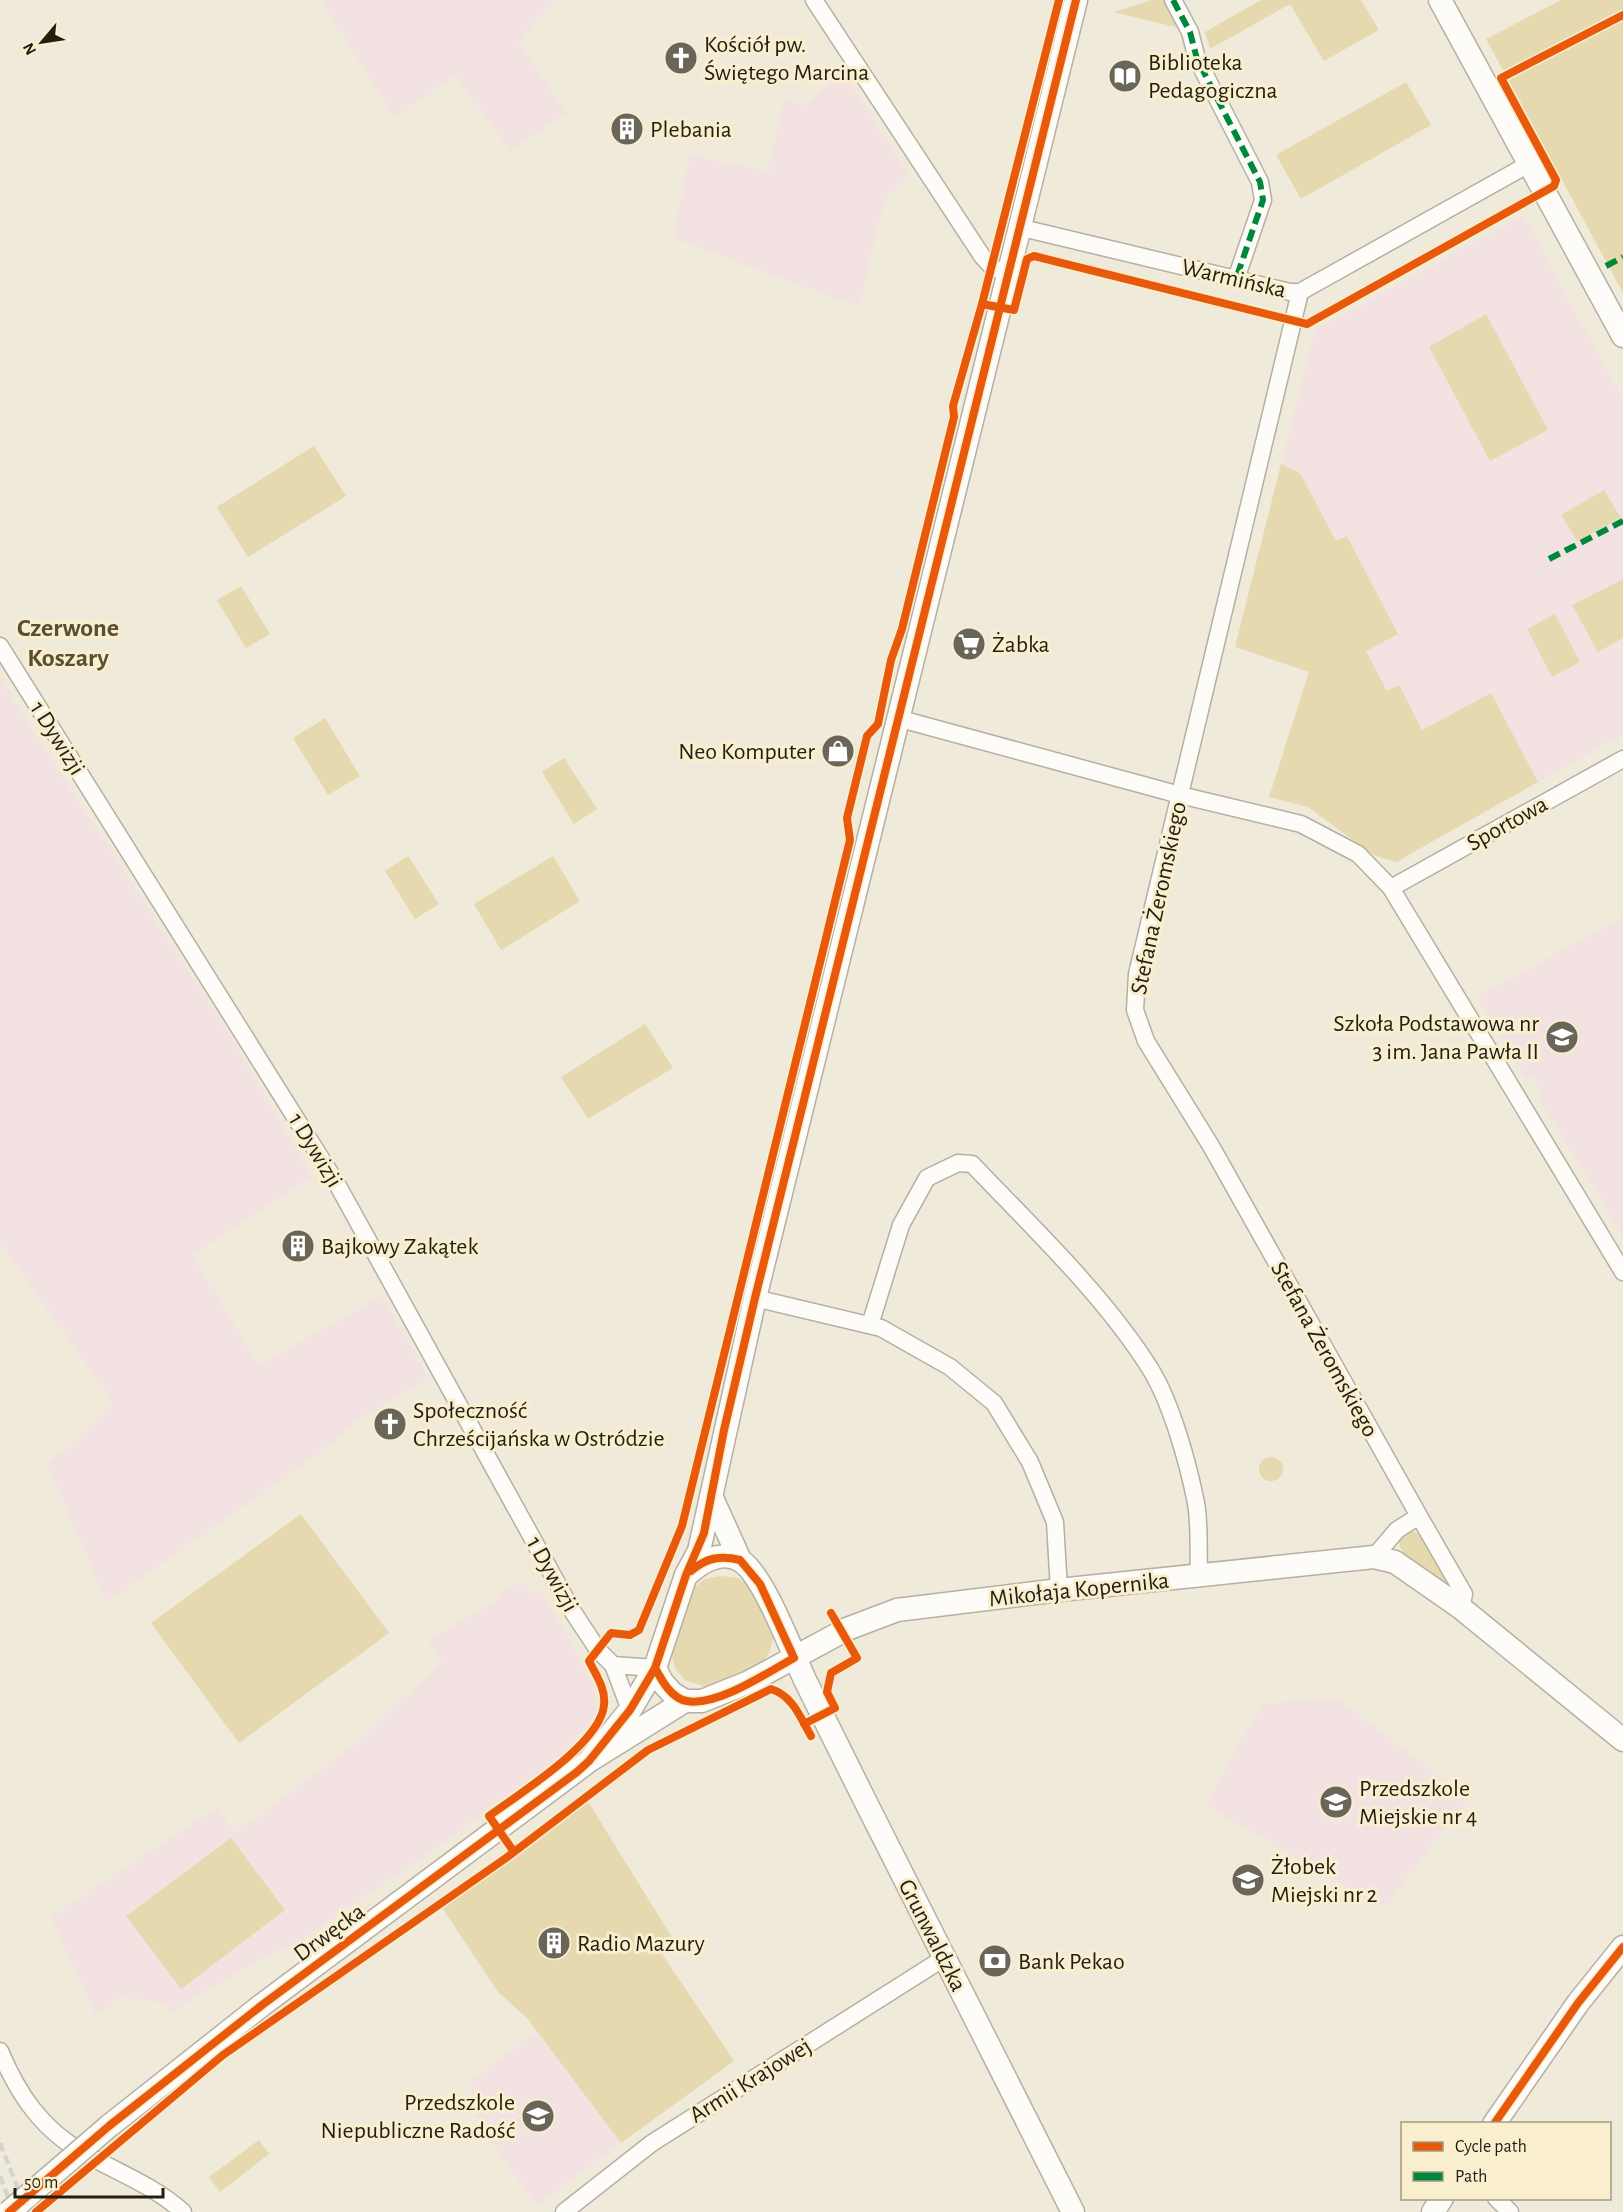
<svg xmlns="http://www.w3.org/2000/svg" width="1623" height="2212" font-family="'Alegreya Sans',sans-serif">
<rect width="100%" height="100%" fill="#efead9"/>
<path fill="#f2e3e2" d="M 320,0 L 557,0 L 518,41 L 566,113 L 510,151 L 455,75 L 395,118 Z
M 837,62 L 909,176 L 885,198 L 859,307 L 673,238 L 690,155 L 768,171 L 784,100 L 807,105 L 829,83 Z
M 1523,215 L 1623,400 L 1623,734 L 1538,782 L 1491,694 L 1422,730 L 1399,685 L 1387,691 L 1366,651 L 1398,633 L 1347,536 L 1336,541 L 1300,473 L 1281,464 L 1315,330 Z
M 0,679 L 229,1034 L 312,1177 L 192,1255 L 259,1365 L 382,1296 L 429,1378 L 360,1418 L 321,1452 L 107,1602 L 47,1465 L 112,1406 L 104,1389 L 0,1243 Z
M 1623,917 L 1623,1235 L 1539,1099 L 1543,1094 L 1534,1077 L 1525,1077 L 1477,997 Z
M 523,1580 L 532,1594 L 537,1592 L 544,1595 L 594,1684 L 597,1713 L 563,1754 L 444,1842 L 286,1952 L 282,1947 L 171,2012 L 166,2003 L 122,1997 L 95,2015 L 51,1917 L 217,1807 L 235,1833 L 361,1739 L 441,1663 L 428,1640 L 499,1599 L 498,1595 Z
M 1337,1698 L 1468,1799 L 1384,1908 L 1205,1805 L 1262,1704 Z
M 537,2032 L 621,2143 L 537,2206 L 478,2124 L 470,2094 L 473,2080 Z"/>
<path fill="#e6d9b0" d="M 1152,0 L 1164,0 L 1184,29 L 1113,12 Z
M 1261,0 L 1361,0 L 1379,30 L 1324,61 L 1290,4 L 1210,49 L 1205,32 Z
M 1561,0 L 1623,0 L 1623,293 L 1486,39 Z
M 1406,82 L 1431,125 L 1301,199 L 1276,155 Z
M 1486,314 L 1548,430 L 1490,461 L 1429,347 Z
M 314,446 L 346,496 L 248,557 L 217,507 Z
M 1281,464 L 1300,473 L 1336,541 L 1347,536 L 1398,634 L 1366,651 L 1387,691 L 1399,685 L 1422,730 L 1491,693 L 1538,782 L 1396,862 L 1373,855 L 1308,807 L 1269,797 L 1309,672 L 1235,647 Z
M 1604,490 L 1621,518 L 1577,541 L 1561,515 Z
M 1623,579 L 1623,638 L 1598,652 L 1572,605 Z
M 241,586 L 270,634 L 246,648 L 217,600 Z
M 1555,614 L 1580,662 L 1552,677 L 1527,629 Z
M 325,718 L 360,776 L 328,795 L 293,738 Z
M 564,758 L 597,809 L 574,824 L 542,772 Z
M 408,856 L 439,904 L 415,919 L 385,871 Z
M 553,856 L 580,901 L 501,950 L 474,904 Z
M 645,1024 L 673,1068 L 588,1119 L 561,1077 Z
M1259 1469a12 12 0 1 1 24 0a12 12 0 1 1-24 0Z
M 301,1514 L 389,1633 L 239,1743 L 151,1623 Z
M 1413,1531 L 1420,1535 L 1445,1578 L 1444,1582 L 1439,1582 C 1428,1574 1375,1542 1413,1531 Z
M 721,1576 L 738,1578 L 753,1588 L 773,1632 L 773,1639 L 769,1653 L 758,1669 L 708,1688 L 685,1680 L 675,1668 L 670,1649 L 692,1589 L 705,1579 Z
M 584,1795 L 676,1944 L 662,1954 L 734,2061 L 621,2143 L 527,2018 L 498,1992 L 441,1906 Z
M 231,1838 L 285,1910 L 181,1989 L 126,1916 Z
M 259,2140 L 269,2154 L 220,2192 L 209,2177 Z"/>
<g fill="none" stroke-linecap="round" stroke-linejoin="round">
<g stroke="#b4b0a3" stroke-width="19">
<path id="street" d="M 814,0 L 982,256 L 993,268 L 1007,273
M 1173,0 L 1190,32 L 1197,59 L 1260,182 L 1263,200 L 1236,279
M 1018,227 L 1290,292 L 1300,292 L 1529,164
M 1300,292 L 1137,974 L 1135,1010 L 1146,1041 L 1211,1146 L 1419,1516
M 0,646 L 337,1184 L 573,1612 L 598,1650 L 613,1665 L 655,1668
M 897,718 L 1180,795 L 1301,824 L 1358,854 L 1391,888 L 1623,1272
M 1391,888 L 1623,759
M 755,1298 L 881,1328 L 950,1367 L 994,1403 L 1030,1462 L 1055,1522 L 1059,1590
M 870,1325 L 901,1225 L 927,1178 L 958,1163 L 972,1164 C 1032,1227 1105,1296 1151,1370 C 1172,1405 1188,1463 1196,1503 C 1200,1526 1198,1552 1199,1576
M 1374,1557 L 1397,1530 L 1419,1516 L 1464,1594 L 1461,1608
M 613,1665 L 630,1710
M 0,2051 C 18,2094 42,2130 84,2153 C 118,2173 153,2185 183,2212
M 1496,2198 L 1510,2212
M 564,2212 L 652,2143 L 944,1958"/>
</g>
<g stroke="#b4b0a3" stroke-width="25">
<path id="secondary" d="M 1440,0 L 1623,336
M 712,1498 L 740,1560
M 688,1574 C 701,1562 722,1549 741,1561 C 764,1576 792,1652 805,1680 C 893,1858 983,2035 1073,2212
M 655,1668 L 662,1682 L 672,1693 L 685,1701 L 702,1701 L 749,1682 L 847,1629 L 897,1610 L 1059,1590 L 1374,1557 L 1395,1562 L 1461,1608 L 1623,1740
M 589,1761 L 630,1710 L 655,1668 L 686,1575 L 699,1551 L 755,1298 L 1076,0
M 1494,2124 L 1578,2003 L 1623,1947
M 109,2126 L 262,2005 L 589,1761 L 685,1701
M 1433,2212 L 1442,2198"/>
</g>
<use href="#street" stroke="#fdfcf9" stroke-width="16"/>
<use href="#secondary" stroke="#fdfcf9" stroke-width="22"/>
<path stroke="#d6d4cf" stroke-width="4.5" stroke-dasharray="9 4.5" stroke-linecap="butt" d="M 0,2143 L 27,2212
M 0,2176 L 14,2212"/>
<g stroke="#b4b0a3" stroke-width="25" stroke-linecap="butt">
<path id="secondary-bridge" d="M 9,2212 L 109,2126"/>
</g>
<use href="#secondary-bridge" stroke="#fdfcf9" stroke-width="22"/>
<path stroke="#00873e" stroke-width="6" stroke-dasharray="12 6" stroke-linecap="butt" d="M 1173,0 L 1190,32 L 1197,59 L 1260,182 L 1263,200 L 1236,279
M 1606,266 L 1623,257
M 1549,559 L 1623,521"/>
<g stroke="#f9efcf" stroke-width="11">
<path id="cycleway" d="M 1059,0 L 982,304 L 1014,310 L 1027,259 L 1034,256 L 1307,324 L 1554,186 L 1556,180 L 1501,78 L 1623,15
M 655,1668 C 662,1681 672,1699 687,1701 C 717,1707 768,1672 794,1658 L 760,1584 L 740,1560 C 720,1555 706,1558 691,1571
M 804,1724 L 835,1708 L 827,1692 L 831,1673 L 857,1658 L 831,1613
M 514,1852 L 489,1816 C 519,1794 601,1743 604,1705 C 606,1689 596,1675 589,1661 L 611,1633 L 630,1635 L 639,1630 L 682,1526 L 850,840 L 847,818 L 867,736 L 878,724 L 891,660 L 902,629 L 954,417 L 953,406 L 982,304
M 1494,2124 L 1578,2003 L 1623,1947
M 9,2212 L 109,2126 L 262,2005 L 577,1772 L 589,1761 L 630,1710 L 655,1668 L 686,1575 L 704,1533 L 724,1430 L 755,1298 L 1076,0
M 36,2212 L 223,2055 L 506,1858 L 648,1750 L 771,1689 C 793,1696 800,1717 811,1736"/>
</g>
<use href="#cycleway" stroke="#e8590c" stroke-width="8"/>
</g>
<defs>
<g id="church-disc" transform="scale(1.725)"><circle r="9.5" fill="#696558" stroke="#f9efcf"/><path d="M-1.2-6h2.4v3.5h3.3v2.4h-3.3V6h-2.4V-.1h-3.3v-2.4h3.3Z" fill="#fff"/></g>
<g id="library-disc" transform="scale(1.725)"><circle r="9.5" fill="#696558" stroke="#f9efcf"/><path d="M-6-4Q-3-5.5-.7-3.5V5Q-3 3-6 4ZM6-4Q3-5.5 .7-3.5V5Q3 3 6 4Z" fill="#fff"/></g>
<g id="building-disc" transform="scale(1.725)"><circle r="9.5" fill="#696558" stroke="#f9efcf"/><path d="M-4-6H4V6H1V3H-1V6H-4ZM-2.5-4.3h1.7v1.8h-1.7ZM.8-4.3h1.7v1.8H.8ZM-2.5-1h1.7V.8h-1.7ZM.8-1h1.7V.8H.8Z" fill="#fff"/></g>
<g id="supermarket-disc" transform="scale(1.725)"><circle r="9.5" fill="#696558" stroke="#f9efcf"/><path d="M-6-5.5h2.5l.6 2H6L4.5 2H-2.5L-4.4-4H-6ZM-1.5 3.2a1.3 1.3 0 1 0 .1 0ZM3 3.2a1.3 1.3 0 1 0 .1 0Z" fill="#fff"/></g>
<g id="shop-disc" transform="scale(1.725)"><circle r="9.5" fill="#696558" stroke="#f9efcf"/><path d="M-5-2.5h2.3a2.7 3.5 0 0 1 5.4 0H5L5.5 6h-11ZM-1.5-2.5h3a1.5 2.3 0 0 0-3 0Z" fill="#fff"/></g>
<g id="school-disc" transform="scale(1.725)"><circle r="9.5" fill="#696558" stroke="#f9efcf"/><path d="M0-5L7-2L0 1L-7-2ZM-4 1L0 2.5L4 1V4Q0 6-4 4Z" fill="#fff"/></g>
<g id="bank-disc" transform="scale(1.725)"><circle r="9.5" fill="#696558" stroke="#f9efcf"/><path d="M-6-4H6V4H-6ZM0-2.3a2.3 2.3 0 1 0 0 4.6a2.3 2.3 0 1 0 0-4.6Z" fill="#fff"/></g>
</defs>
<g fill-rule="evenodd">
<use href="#church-disc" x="681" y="58"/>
<use href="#library-disc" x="1125" y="76"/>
<use href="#building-disc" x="627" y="129"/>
<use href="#supermarket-disc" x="969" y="644"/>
<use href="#shop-disc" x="838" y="751"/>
<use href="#school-disc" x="1562" y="1037"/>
<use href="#building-disc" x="298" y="1246"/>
<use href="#church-disc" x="390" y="1424"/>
<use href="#school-disc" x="1336" y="1802"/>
<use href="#school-disc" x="1248" y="1880"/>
<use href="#building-disc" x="554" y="1943"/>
<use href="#bank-disc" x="995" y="1961"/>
<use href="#school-disc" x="538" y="2116"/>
</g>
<g text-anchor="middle" stroke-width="6" stroke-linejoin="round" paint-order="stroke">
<g font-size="24" fill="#211e12" stroke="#f9efcf" text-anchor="start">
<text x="704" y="52">Kościół pw.<tspan x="704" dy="28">Świętego Marcina</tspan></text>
<text x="1148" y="70">Biblioteka<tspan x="1148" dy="28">Pedagogiczna</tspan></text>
<text x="650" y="137">Plebania</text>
<text x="992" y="652">Żabka</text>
<text x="815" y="759" text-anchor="end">Neo Komputer</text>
<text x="1539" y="1031" text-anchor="end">Szkoła Podstawowa nr<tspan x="1539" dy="28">3 im. Jana Pawła II</tspan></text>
<text x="321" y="1254">Bajkowy Zakątek</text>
<text x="413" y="1418">Społeczność<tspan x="413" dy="28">Chrześcijańska w Ostródzie</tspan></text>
<text x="1359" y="1796">Przedszkole<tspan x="1359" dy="28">Miejskie nr 4</tspan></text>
<text x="1271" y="1874">Żłobek<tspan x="1271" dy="28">Miejski nr 2</tspan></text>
<text x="577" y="1951">Radio Mazury</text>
<text x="1018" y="1969">Bank Pekao</text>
<text x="515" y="2110" text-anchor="end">Przedszkole<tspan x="515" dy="28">Niepubliczne Radość</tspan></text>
</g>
<g font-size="24" fill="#211e12" stroke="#f9efcf">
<text transform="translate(1234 278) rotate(13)" y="8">Warmińska</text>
<text transform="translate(58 738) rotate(58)" y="8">1 Dywizji</text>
<text transform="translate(1507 823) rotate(-29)" y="8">Sportowa</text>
<text transform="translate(1158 898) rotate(-78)" y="8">Stefana Żeromskiego</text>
<text transform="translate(316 1150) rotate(59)" y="8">1 Dywizji</text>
<text transform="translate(1325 1349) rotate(61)" y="8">Stefana Żeromskiego</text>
<text transform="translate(553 1574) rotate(61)" y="8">1 Dywizji</text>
<text transform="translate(1079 1589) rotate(-6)" y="8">Mikołaja Kopernika</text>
<text transform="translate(329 1932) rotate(-36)" y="8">Drwęcka</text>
<text transform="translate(933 1935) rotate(63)" y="8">Grunwaldzka</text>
<text transform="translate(750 2080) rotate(-32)" y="8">Armii Krajowej</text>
</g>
<g font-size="26" font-weight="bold" fill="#574e33" stroke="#f9efcf">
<text x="68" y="636">Czerwone<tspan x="68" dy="30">Koszary</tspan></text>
</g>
</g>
<rect x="1401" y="2122" width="210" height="78" fill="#f9efcf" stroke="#a39b83" stroke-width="1.5"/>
<rect x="1413" y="2142" width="30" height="9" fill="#e8590c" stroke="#a39b83" stroke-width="1.5"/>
<text x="1455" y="2152" font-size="18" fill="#211e12">Cycle path</text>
<rect x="1413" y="2172" width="30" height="9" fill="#00873e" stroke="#a39b83" stroke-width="1.5"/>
<text x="1455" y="2182" font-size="18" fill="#211e12">Path</text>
<g transform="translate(42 42) rotate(241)" stroke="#f9efcf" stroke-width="4.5" paint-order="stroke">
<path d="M0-4.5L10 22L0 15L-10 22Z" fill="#211e12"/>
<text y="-9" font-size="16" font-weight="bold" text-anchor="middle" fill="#211e12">N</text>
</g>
<path d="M15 2188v9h148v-9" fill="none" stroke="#211e12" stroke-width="3"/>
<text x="24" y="2188" font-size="18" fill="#211e12" stroke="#f9efcf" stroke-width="4.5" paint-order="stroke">50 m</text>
</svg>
